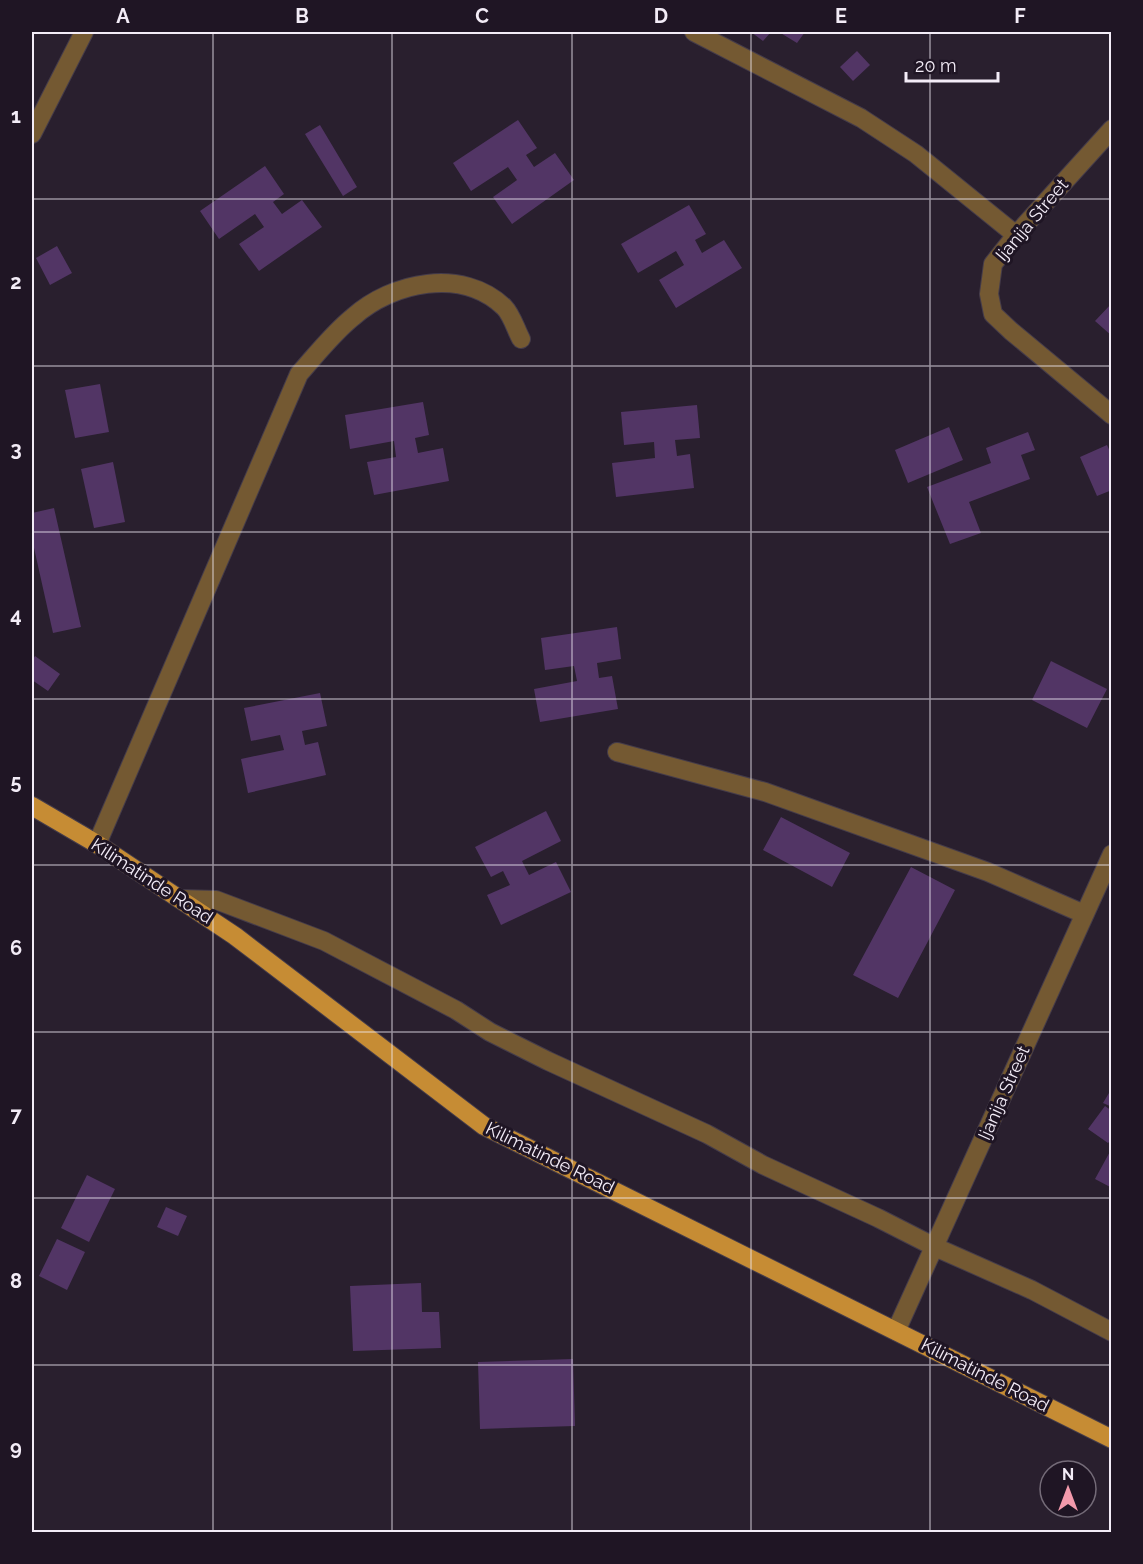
<svg xmlns="http://www.w3.org/2000/svg" width="1143" height="1564" font-family="Raleway,sans-serif">
<rect width="100%" height="100%" fill="#291f2e"/>
<path fill="#523565" d="M 751,32 L 771,32 L 763,41 Z
M 779,32 L 805,32 L 797,43 Z
M 857,51 L 870,65 L 853,81 L 840,67 Z
M 518,120 L 537,148 L 526,155 L 534,167 L 555,153 L 574,180 L 512,224 L 493,197 L 517,180 L 508,167 L 471,191 L 453,163 Z
M 320,125 L 357,187 L 343,196 L 305,134 Z
M 265,166 L 284,194 L 273,202 L 282,214 L 302,200 L 322,227 L 259,271 L 239,244 L 264,227 L 255,214 L 219,239 L 200,211 Z
M 689,205 L 706,234 L 695,240 L 702,253 L 724,240 L 742,268 L 676,308 L 659,280 L 684,265 L 676,251 L 638,273 L 621,244 Z
M 57,246 L 72,273 L 50,285 L 36,258 Z
M 1112,303 L 1112,336 L 1095,321 Z
M 100,384 L 109,432 L 75,438 L 65,390 Z
M 423,402 L 429,435 L 415,438 L 418,453 L 443,448 L 449,481 L 374,495 L 367,462 L 396,457 L 394,441 L 350,449 L 345,415 Z
M 697,405 L 700,438 L 675,440 L 677,456 L 690,454 L 694,488 L 616,497 L 612,463 L 655,458 L 654,442 L 624,445 L 621,412 Z
M 949,427 L 963,460 L 908,483 L 895,450 Z
M 1028,432 L 1035,450 L 1021,455 L 1030,479 L 969,502 L 981,533 L 950,544 L 927,487 L 991,463 L 986,448 Z
M 1107,445 L 1112,456 L 1112,490 L 1097,496 L 1080,457 Z
M 113,462 L 125,522 L 94,528 L 81,469 Z
M 54,508 L 81,627 L 53,633 L 32,539 L 32,513 Z
M 617,627 L 621,659 L 597,663 L 599,678 L 612,676 L 618,709 L 540,722 L 534,689 L 577,681 L 574,666 L 545,670 L 541,638 Z
M 35,656 L 60,674 L 48,691 L 32,680 L 32,661 Z
M 1051,661 L 1107,689 L 1087,728 L 1032,700 Z
M 320,693 L 327,726 L 302,731 L 305,745 L 318,742 L 326,775 L 248,793 L 241,759 L 284,750 L 280,735 L 251,741 L 244,708 Z
M 546,811 L 561,841 L 522,861 L 529,875 L 556,862 L 571,892 L 501,925 L 487,895 L 510,885 L 503,871 L 491,877 L 475,847 Z
M 781,817 L 850,853 L 832,887 L 763,850 Z
M 911,867 L 955,890 L 898,998 L 853,975 Z
M 1112,1088 L 1112,1107 L 1103,1103 Z
M 1105,1106 L 1112,1111 L 1112,1139 L 1108,1143 L 1088,1129 Z
M 1112,1148 L 1112,1188 L 1095,1179 Z
M 87,1175 L 115,1189 L 89,1242 L 61,1228 Z
M 166,1207 L 187,1216 L 178,1236 L 157,1227 Z
M 57,1239 L 85,1252 L 67,1290 L 39,1276 Z
M 421,1283 L 422,1312 L 439,1312 L 441,1348 L 353,1351 L 350,1286 Z
M 573,1359 L 575,1426 L 480,1429 L 478,1362 Z"/>
<g fill="none" stroke-linecap="round" stroke-linejoin="round">
<g stroke="#453c4a" stroke-width="20">
<path id="minor" d="M 694,32 L 861,118 L 916,154 L 1016,235
M 1112,129 L 1016,235 L 993,264 L 989,294 L 993,314 L 1011,331 L 1112,415
M 32,134 L 84,32
M 617,752 L 765,792 L 988,872 L 1084,914
M 97,844 L 299,374 C 316,355 333,333 353,317 C 392,282 462,267 504,307 C 512,315 516,330 521,339
M 180,899 L 216,900 L 324,941 L 456,1010 L 490,1032 L 548,1061 L 707,1134 L 763,1165 L 878,1218 L 935,1247 L 1032,1290 L 1112,1332
M 896,1331 L 1112,854"/>
</g>
<g stroke="#453c4a" stroke-width="20">
<path id="major" d="M 32,806 L 97,844 L 235,936 L 484,1126 L 1112,1439"/>
</g>
<use href="#minor" stroke="#745932" stroke-width="18"/>
<use href="#major" stroke="#c68c34" stroke-width="18"/>
</g>
<path fill="none" stroke="#f3ecf7" stroke-width="1.5" stroke-opacity="0.55" d="M 213,32 L 213,1532M 392,32 L 392,1532M 572,32 L 572,1532M 751,32 L 751,1532M 930,32 L 930,1532M 32,199 L 1112,199M 32,366 L 1112,366M 32,532 L 1112,532M 32,699 L 1112,699M 32,865 L 1112,865M 32,1032 L 1112,1032M 32,1198 L 1112,1198M 32,1365 L 1112,1365"/>
<g text-anchor="middle" stroke-width="6" stroke-linejoin="round" paint-order="stroke">
<g font-size="18" fill="#f3ecf7" stroke="#1f1524">
<text transform="translate(1032 220) rotate(-50)" y="6">Ijanija Street</text>
<text transform="translate(152 881) rotate(33)" y="6">Kilimatinde Road</text>
<text transform="translate(1004 1093) rotate(-66)" y="6">Ijanija Street</text>
<text transform="translate(550 1158) rotate(26)" y="6">Kilimatinde Road</text>
<text transform="translate(985 1375) rotate(27)" y="6">Kilimatinde Road</text>
</g>
</g>
<rect width="1143" height="1564" fill="none" stroke="#1f1524" stroke-width="66"/>
<g transform="translate(1068 1489)"><circle r="28" fill="#1f1524" stroke="#746b78" stroke-width="1.5"/>
<path d="M0-4.5L10 22L0 15L-10 22Z" fill="#f39aac"/>
<text y="-9" font-size="16" font-weight="bold" text-anchor="middle" fill="#f3ecf7">N</text>
</g>
<path d="M906 72v9h92v-9" fill="none" stroke="#f3ecf7" stroke-width="3"/>
<text x="915" y="72" font-size="18" fill="#f3ecf7" stroke="#1f1524" stroke-width="4.5" paint-order="stroke">20 m</text>
<rect x="33" y="33" width="1077" height="1498" fill="none" stroke="#f3ecf7" stroke-width="2"/>
<g font-size="20" text-anchor="middle" font-weight="bold" fill="#f3ecf7">
<text x="123" y="23">A</text>
<text x="302" y="23">B</text>
<text x="482" y="23">C</text>
<text x="661" y="23">D</text>
<text x="841" y="23">E</text>
<text x="1020" y="23">F</text>
<text x="16" y="123">1</text>
<text x="16" y="289">2</text>
<text x="16" y="456">3</text>
<text x="16" y="622">4</text>
<text x="16" y="789">5</text>
<text x="16" y="955">6</text>
<text x="16" y="1122">7</text>
<text x="16" y="1288">8</text>
<text x="16" y="1455">9</text>
</g>
</svg>
